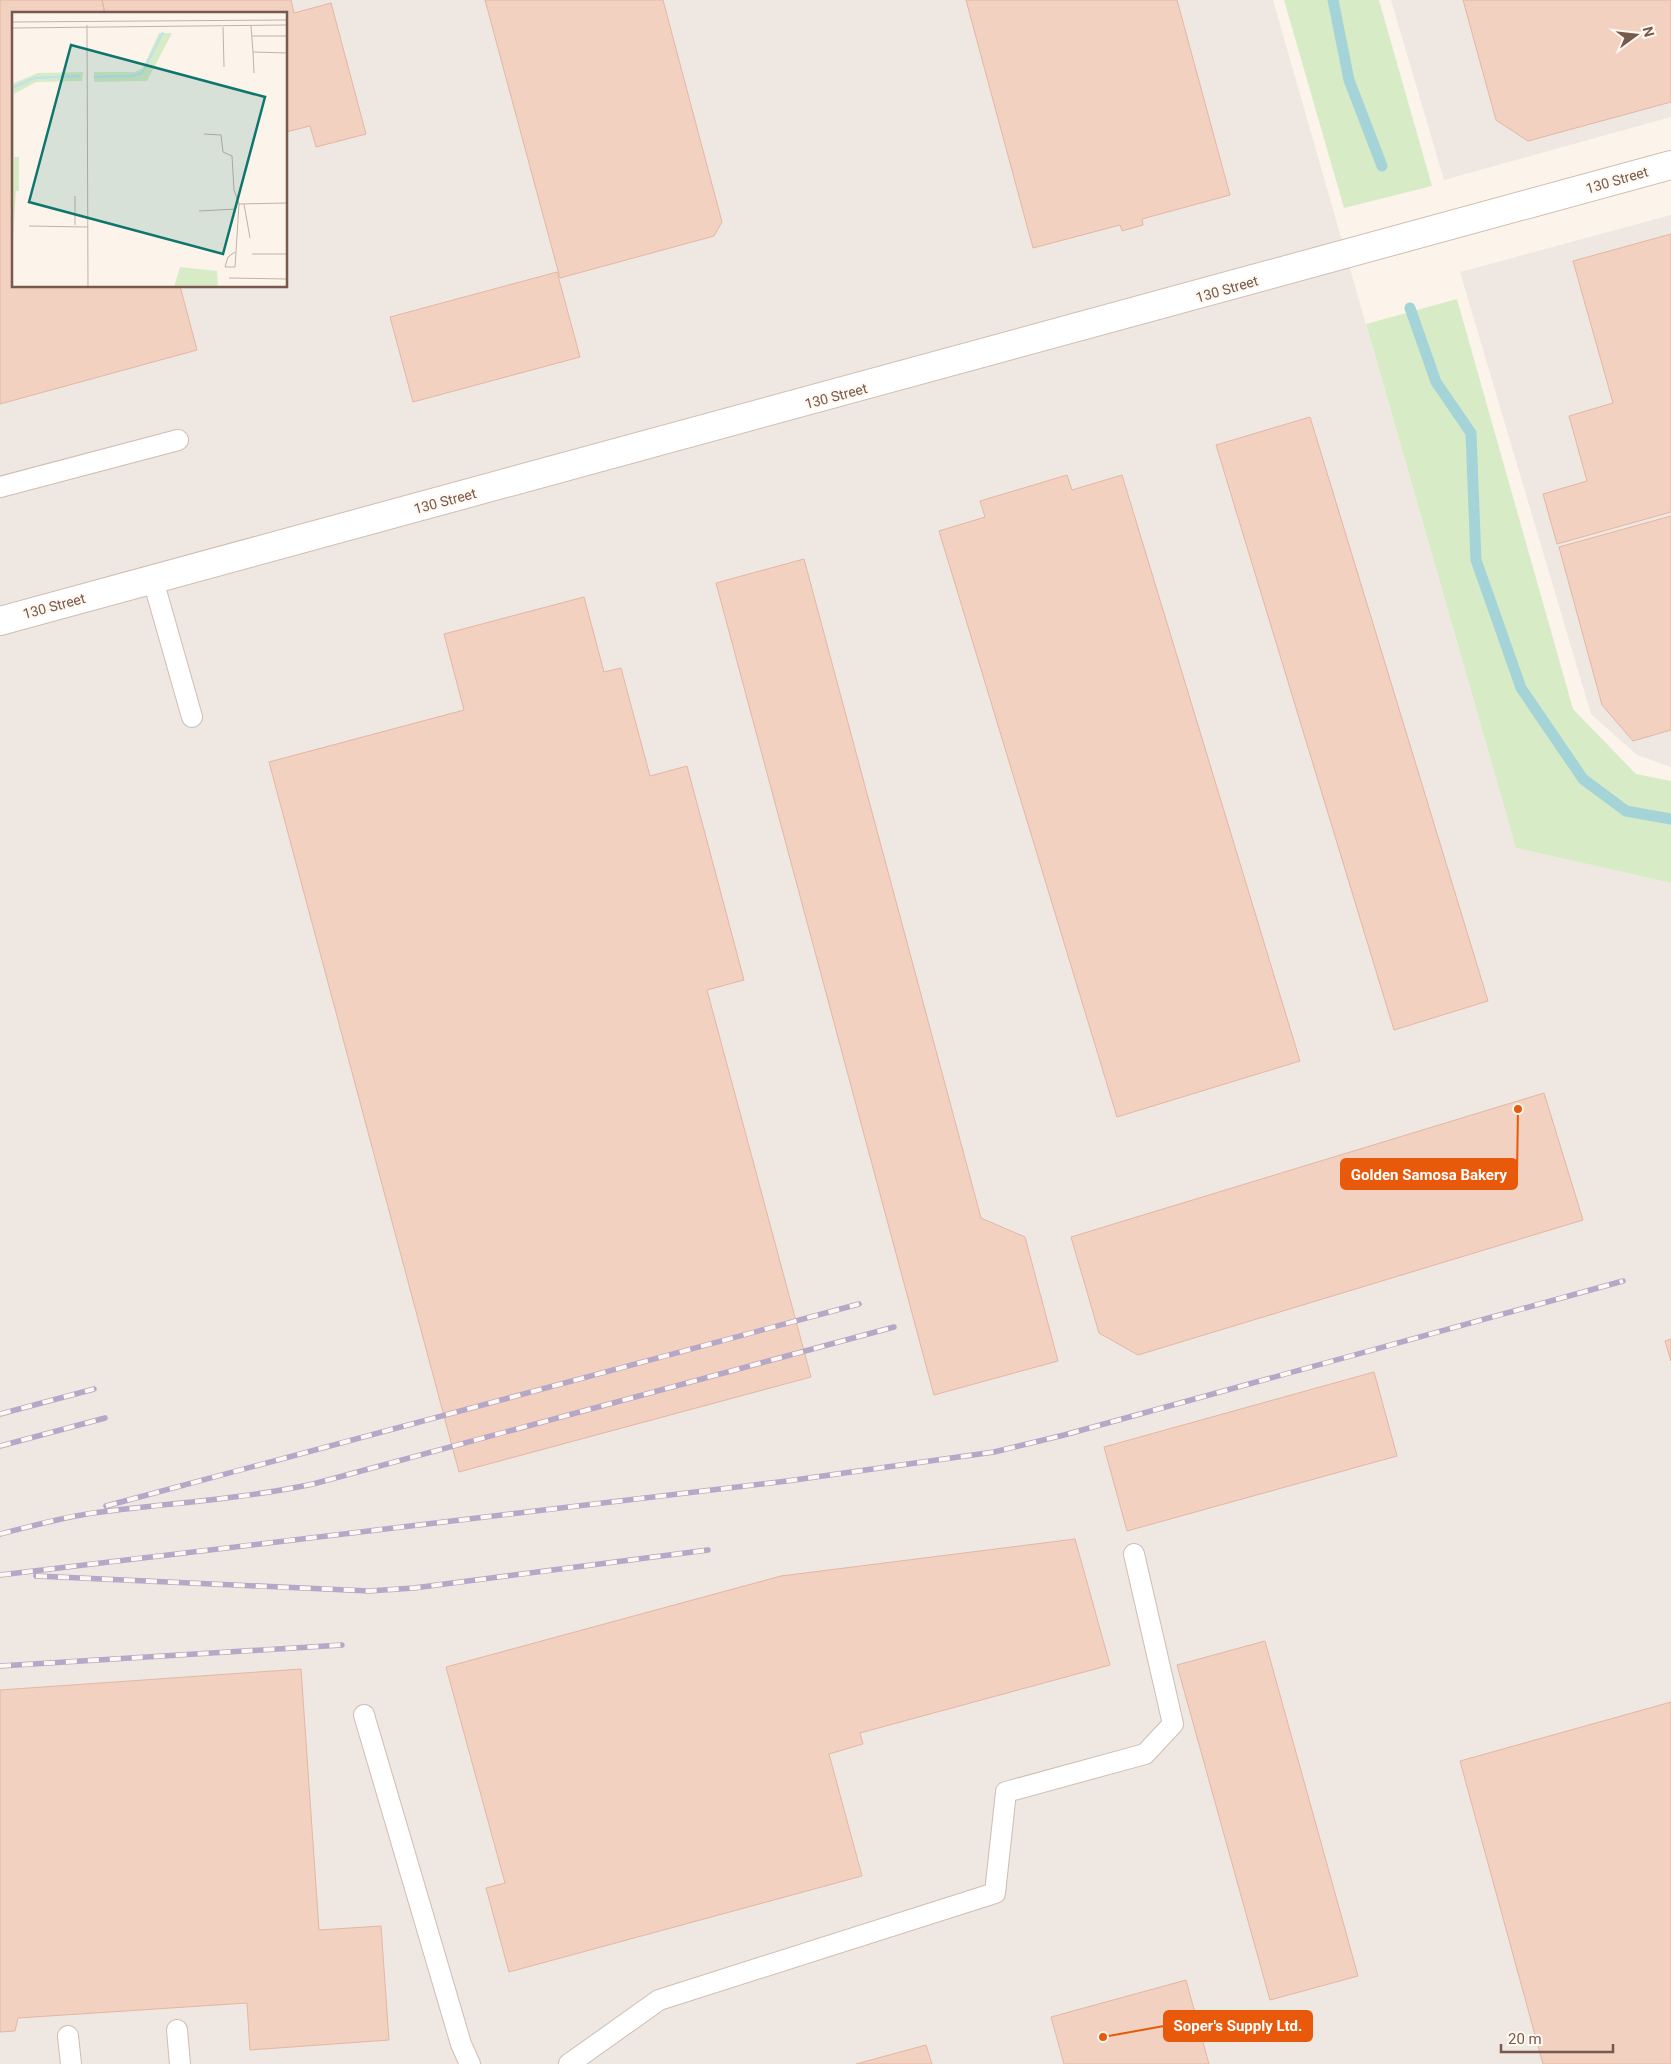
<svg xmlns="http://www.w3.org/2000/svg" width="1671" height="2064" font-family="Roboto,sans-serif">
<rect width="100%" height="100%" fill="#fcf4ea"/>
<path fill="#eee7e2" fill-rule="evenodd" d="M 0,0 L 1273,0 L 1516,848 L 1671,883 L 1671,2064 L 0,2064 ZM 14,14 L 286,14 L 286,286 L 14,286 Z
M 1391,0 L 1671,0 L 1671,117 L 1444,180 Z
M 1671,215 L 1671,767 L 1637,755 L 1591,714 L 1460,272 Z"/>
<path fill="#d8ebc7" d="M 1284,0 L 1379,0 L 1432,186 L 1344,208 Z
M 1457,299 L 1573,709 L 1636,774 L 1671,781 L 1671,883 L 1516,848 L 1366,324 Z"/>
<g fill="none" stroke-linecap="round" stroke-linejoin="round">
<path stroke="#a4d4d8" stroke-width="11" d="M 1333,0 L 1349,80 L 1382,166
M 1410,308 L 1436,382 L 1471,433 L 1476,560 L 1521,688 L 1583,779 L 1626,811 L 1671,819"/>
</g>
<path fill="#f2d1c1" stroke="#e4b6a2" d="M 0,0 L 102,0 L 105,14 L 14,14 L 14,286 L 180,286 L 197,350 L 0,404 Z
M 102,0 L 291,0 L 294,13 L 331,3 L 366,134 L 316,147 L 310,126 L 286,132 L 286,14 L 105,14 Z
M 485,0 L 663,0 L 722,222 L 714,236 L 560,278 Z
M 966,0 L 1177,0 L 1230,195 L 1142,219 L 1143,225 L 1122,231 L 1120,225 L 1033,248 Z
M 1463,0 L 1671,0 L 1671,102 L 1528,141 L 1496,120 Z
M 1671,234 L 1671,512 L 1557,544 L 1543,494 L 1587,481 L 1569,416 L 1613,403 L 1573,261 Z
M 557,272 L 580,357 L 413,402 L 390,317 Z
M 1310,417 L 1488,1001 L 1394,1030 L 1216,445 Z
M 1067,475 L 1072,490 L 1122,475 L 1300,1061 L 1117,1117 L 939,531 L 985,517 L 980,501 Z
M 1671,516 L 1671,730 L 1633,741 L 1602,705 L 1559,547 Z
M 804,559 L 981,1218 L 1025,1237 L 1058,1361 L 934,1395 L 716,583 Z
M 584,597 L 604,672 L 621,668 L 650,776 L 687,766 L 744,980 L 707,990 L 811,1377 L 459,1472 L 269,762 L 464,710 L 444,634 Z
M 1544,1093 L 1583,1220 L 1138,1355 L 1099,1333 L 1071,1237 Z
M 1671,1339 L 1671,1361 L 1665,1341 Z
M 1374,1372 L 1397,1456 L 1127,1531 L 1104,1447 Z
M 1075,1539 L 1110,1665 L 860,1733 L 863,1744 L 829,1754 L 862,1876 L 509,1972 L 486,1888 L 505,1883 L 446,1667 L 781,1576 Z
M 1265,1641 L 1358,1976 L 1270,2000 L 1177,1665 Z
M 301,1669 L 319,1930 L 381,1926 L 389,2040 L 250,2050 L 247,2003 L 18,2018 L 15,2031 L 0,2032 L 0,1690 Z
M 1671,1702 L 1671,2064 L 1543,2064 L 1460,1761 Z
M 1186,1980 L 1209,2064 L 1064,2064 L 1051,2017 Z
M 926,2045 L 932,2064 L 856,2064 Z"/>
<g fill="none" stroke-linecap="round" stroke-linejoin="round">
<g stroke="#d1bdb1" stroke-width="22">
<path id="lane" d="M 0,487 L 178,440
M 153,580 L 192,717
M 364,1715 L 461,2044 L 470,2064
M 177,2030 L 180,2064
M 68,2036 L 71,2064
M 569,2064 L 659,2000 L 995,1893 L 1006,1792 L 1145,1754 L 1173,1724 L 1134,1554"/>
</g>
<g stroke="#d1bdb1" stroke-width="30">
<path id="street" d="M 0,621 C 557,471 1115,322 1671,165"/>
</g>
<use href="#lane" stroke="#fff" stroke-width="20"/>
<use href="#street" stroke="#fff" stroke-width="28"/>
<g stroke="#b6a7c7" stroke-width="5.5">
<path id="rail" d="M 0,1414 L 94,1389
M 0,1446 L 105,1418
M 106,1506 L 859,1304
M 0,1534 C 33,1526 66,1516 101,1512 C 172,1503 242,1499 313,1484 L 894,1327
M 0,1575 L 787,1481 L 994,1452 L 1064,1435 L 1623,1281
M 36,1576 L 369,1591 L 414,1588 L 708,1550
M 0,1666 L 342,1645"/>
</g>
<use href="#rail" stroke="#fff8f0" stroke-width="4" stroke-dasharray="11" stroke-linecap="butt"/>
</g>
<g text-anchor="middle" stroke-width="4" stroke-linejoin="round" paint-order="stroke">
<g font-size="14" fill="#77594d" stroke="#fff8f0">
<text transform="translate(1617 180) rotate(-16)" y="5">130 Street</text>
<text transform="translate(1227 289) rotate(-16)" y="5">130 Street</text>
<text transform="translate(836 396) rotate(-15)" y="5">130 Street</text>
<text transform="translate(445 501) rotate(-15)" y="5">130 Street</text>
<text transform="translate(54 606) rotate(-15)" y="5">130 Street</text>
</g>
</g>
<g transform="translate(12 12)">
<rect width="275" height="275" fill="#fcf4ea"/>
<path d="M 147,21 L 160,21 L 135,69 L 82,70 L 82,60 L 123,60 L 131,56 ZM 71,60 L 70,69 L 24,70 L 2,82 L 2,145 L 7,145 L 7,179 L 4,179 L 0,245 L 0,72 L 26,61 ZM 168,255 L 205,259 L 206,275 L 162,275 Z" fill="#d8ebc7"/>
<path fill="none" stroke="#bee4e7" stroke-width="2.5" d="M 82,65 L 120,64 L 130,61 L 151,20M 0,76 L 22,66 L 68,64"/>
<path fill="none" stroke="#c3b1a6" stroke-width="1" d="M 0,10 L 275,8M 75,13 L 76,275M 239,14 L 241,40 L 275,41M 211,15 L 212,55M 0,16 L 275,13M 240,24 L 274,24M 241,40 L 242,61M 192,122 L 209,123 L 211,140 L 220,144 L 222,178 L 227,192 L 223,255 L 213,255 L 216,245 L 223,240M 227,192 L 275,191M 232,192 L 238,226M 187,199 L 224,197M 63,213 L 63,184M 17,214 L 75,215M 240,242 L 275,242M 217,266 L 275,267"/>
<path fill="#0f766e" fill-opacity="0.15" stroke="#0f766e" stroke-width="2.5" d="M 59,33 L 253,85 L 211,242 L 17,190 Z"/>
<rect width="275" height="275" fill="none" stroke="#77594d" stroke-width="2.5"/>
</g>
<path fill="none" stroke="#e8590c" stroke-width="2" d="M1518 1109L1517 1174M1103 2037L1164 2026"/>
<g fill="#e8590c" stroke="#fff8f0" stroke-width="2">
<circle cx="1518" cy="1109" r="5"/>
<circle cx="1103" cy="2037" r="5"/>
</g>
<g fill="#e8590c" stroke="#e8590c" stroke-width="2">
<rect x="1341" y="1159" width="176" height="30" rx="5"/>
<rect x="1164" y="2011" width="148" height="30" rx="5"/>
</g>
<g font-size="15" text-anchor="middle" font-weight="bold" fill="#fff">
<text x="1429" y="1180">Golden Samosa Bakery</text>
<text x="1238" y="2031">Soper's Supply Ltd.</text>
</g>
<g transform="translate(1636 35) rotate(75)" stroke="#fff8f0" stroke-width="4" paint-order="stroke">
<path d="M0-4L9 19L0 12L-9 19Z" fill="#77594d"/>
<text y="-8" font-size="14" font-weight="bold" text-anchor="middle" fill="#77594d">N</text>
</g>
<path d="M1501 2044v8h112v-8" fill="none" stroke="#77594d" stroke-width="2.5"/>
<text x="1508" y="2044" font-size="15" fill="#77594d" stroke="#fff8f0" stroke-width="4" paint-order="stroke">20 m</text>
</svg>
